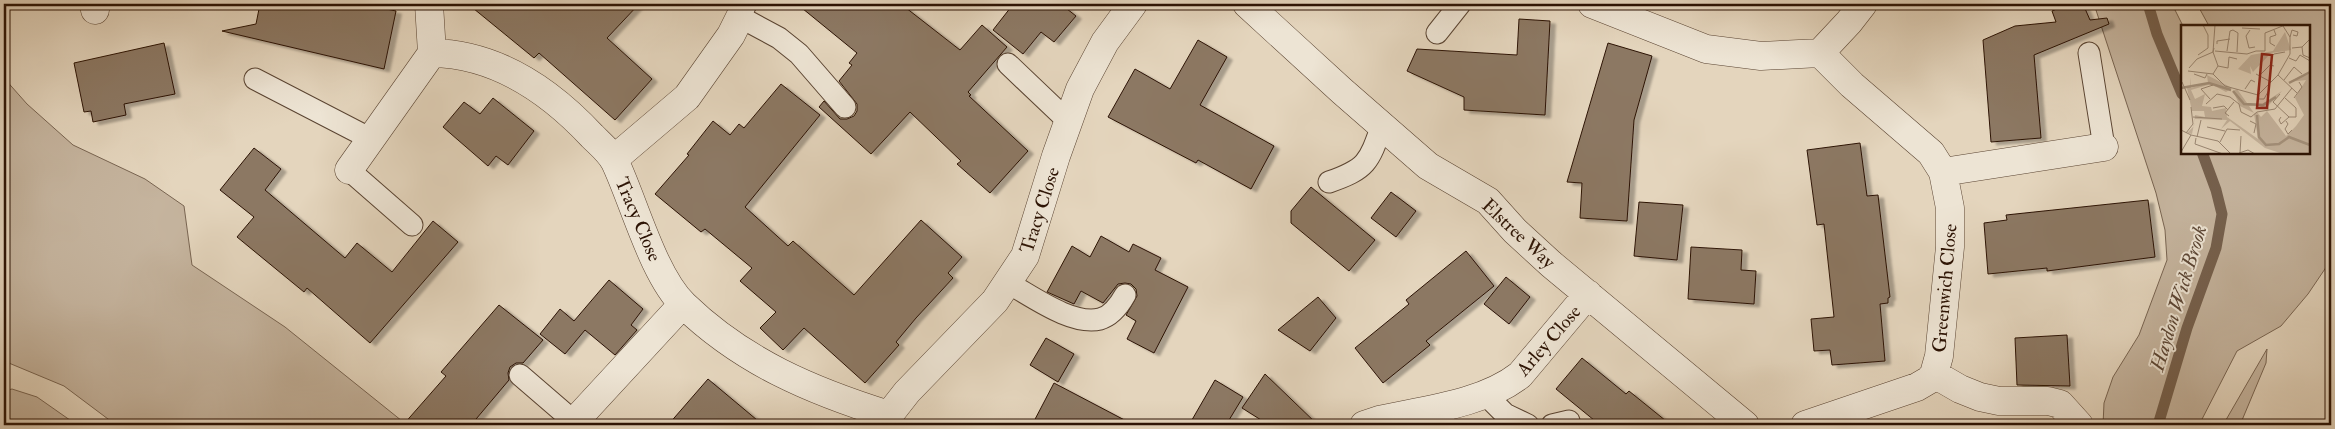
<svg xmlns="http://www.w3.org/2000/svg" width="2335" height="429" font-family="'IM FELL Double Pica',serif">
<defs>
<filter id="shadow"><feDropShadow dx="5.5" dy="3" stdDeviation="1" flood-color="#0004"/></filter>
</defs>
<rect width="100%" height="100%" fill="#e4d5bd"/>
<filter id="stains"><feTurbulence type="fractalNoise" baseFrequency=".004" numOctaves="4"/><feColorMatrix values="0 0 0 0 .2 0 0 0 0 .09 0 0 0 0 .02 0 0 0 .5 -.17"/></filter>
<radialGradient id="worn" r=".72"><stop offset=".6" stop-color="#630" stop-opacity="0"/><stop offset="1" stop-color="#630" stop-opacity=".3"/></radialGradient>
<path fill="#c5b49e" stroke="#786451" d="M 2094,4 L 2172,4 L 2183,26 L 2182,152 L 2309,152 L 2309,26 L 2209,26 L 2197,4 L 2331,4 L 2331,260 L 2308,294 L 2281,326 L 2237,351 L 2199,425 L 2103,425 L 2104,403 L 2113,377 L 2139,335 L 2167,260 L 2165,230 L 2156,193 Z
M 4,78 L 27,104 L 73,145 L 145,179 L 184,206 L 192,265 L 285,327 L 407,425 L 116,425 L 64,386 L 4,361 Z
M 2267,349 L 2266,363 L 2240,425 L 2223,425 Z
M 12,389 L 37,397 L 77,425 L 11,425 L 4,406 L 4,391 Z"/>
<g fill="none" stroke-linecap="round" stroke-linejoin="round">
<path stroke="#75604d" stroke-width="11" d="M 2148,4 L 2157,34 L 2182,94
M 2158,425 L 2187,328 L 2216,248 L 2222,214 L 2216,190 L 2202,152"/>
</g>
<path fill="#8c7864" stroke="#2c1304" filter="url(#shadow)" d="M 260,4 L 363,4 L 396,11 L 384,69 L 222,31 L 256,24 Z
M 468,4 L 639,4 L 607,38 L 652,79 L 615,120 L 539,53 L 534,58 Z
M 797,4 L 901,4 L 960,50 L 982,25 L 1007,47 L 968,92 L 971,95 L 969,96 L 1028,151 L 990,193 L 957,164 L 961,161 L 910,112 L 871,154 L 819,107 L 824,101 L 840,119 L 847,119 L 854,116 L 857,111 L 857,104 L 839,81 L 852,65 L 849,63 L 857,53 Z
M 1007,4 L 1063,4 L 1062,5 L 1076,16 L 1054,42 L 1041,32 L 1023,54 L 993,30 L 1011,7 Z
M 2068,4 L 2083,4 L 2090,20 L 2107,18 L 2109,24 L 2034,55 L 2041,138 L 1991,142 L 1983,40 L 2015,26 L 2056,22 L 2052,11 Z
M 1519,19 L 1550,21 L 1545,115 L 1464,110 L 1464,97 L 1407,71 L 1417,49 L 1517,55 Z
M 1198,40 L 1227,57 L 1200,105 L 1274,146 L 1251,189 L 1198,160 L 1196,163 L 1108,117 L 1135,69 L 1170,89 Z
M 164,43 L 175,94 L 124,104 L 126,115 L 93,122 L 91,111 L 84,112 L 74,63 Z
M 1608,43 L 1652,56 L 1634,120 L 1627,221 L 1580,218 L 1582,183 L 1567,182 Z
M 781,84 L 820,115 L 745,207 L 788,246 L 793,241 L 854,295 L 921,220 L 962,257 L 948,273 L 953,278 L 916,318 L 896,342 L 899,345 L 865,383 L 804,328 L 783,350 L 760,328 L 776,312 L 740,281 L 752,268 L 705,229 L 701,232 L 655,194 L 689,155 L 687,154 L 713,121 L 730,135 L 739,124 L 744,128 Z
M 493,98 L 534,131 L 508,165 L 496,156 L 488,166 L 443,127 L 464,102 L 480,114 Z
M 1860,143 L 1867,196 L 1878,195 L 1890,297 L 1888,298 L 1888,303 L 1880,304 L 1885,361 L 1832,365 L 1830,350 L 1814,351 L 1811,319 L 1834,317 L 1824,224 L 1817,225 L 1807,150 Z
M 254,148 L 281,169 L 265,190 L 345,258 L 357,243 L 392,272 L 433,221 L 458,242 L 370,343 L 307,288 L 304,292 L 237,237 L 254,217 L 220,190 Z
M 1311,187 L 1375,240 L 1349,271 L 1291,223 L 1291,211 Z
M 1391,192 L 1416,211 L 1396,237 L 1371,218 Z
M 2148,200 L 2155,257 L 2047,271 L 2047,268 L 1988,274 L 1984,223 L 2007,220 L 2006,215 Z
M 1639,202 L 1683,205 L 1677,260 L 1634,256 Z
M 1101,236 L 1129,252 L 1133,244 L 1161,258 L 1155,270 L 1188,287 L 1154,353 L 1127,339 L 1136,321 L 1126,315 L 1137,296 L 1136,289 L 1131,284 L 1125,283 L 1118,284 L 1103,303 L 1081,291 L 1074,304 L 1047,292 L 1072,246 L 1090,257 Z
M 1691,247 L 1742,250 L 1741,270 L 1756,271 L 1754,304 L 1688,299 Z
M 1466,251 L 1494,286 L 1426,341 L 1430,345 L 1383,383 L 1355,348 L 1409,304 L 1406,300 Z
M 1506,277 L 1530,297 L 1509,324 L 1484,304 Z
M 609,280 L 643,309 L 631,325 L 637,330 L 615,355 L 585,330 L 565,354 L 540,334 L 560,309 L 574,321 Z
M 1318,297 L 1336,318 L 1310,351 L 1278,330 Z
M 499,305 L 543,340 L 523,363 L 516,363 L 510,367 L 508,373 L 509,380 L 471,425 L 403,425 L 446,376 L 441,372 Z
M 2067,335 L 2070,386 L 2017,385 L 2015,338 Z
M 1046,338 L 1074,354 L 1058,382 L 1030,365 Z
M 1582,358 L 1626,394 L 1629,391 L 1671,425 L 1600,425 L 1556,389 Z
M 1265,374 L 1318,425 L 1269,425 L 1242,408 Z
M 708,379 L 763,425 L 668,425 Z
M 1215,380 L 1243,397 L 1226,425 L 1189,425 Z
M 1054,383 L 1134,425 L 1032,425 Z"/>
<g fill="none" stroke-linecap="round" stroke-linejoin="round">
<g stroke="#5a4432" stroke-width="23">
<path id="lane" d="M 746,4 L 740,17 L 779,38 L 799,54 L 845,107
M 1437,33 L 1460,4
M 2089,53 L 2104,147
M 1008,64 L 1069,122
M 255,79 L 371,139
M 349,170 L 412,225
M 1329,182 C 1367,169 1369,162 1382,125
M 1008,283 C 1032,296 1072,326 1100,319 C 1111,316 1120,304 1125,295
M 520,375 L 578,425
M 1486,395 L 1505,414 L 1528,425
M 1552,425 L 1569,421"/>
</g>
<g stroke="#5a4432" stroke-width="29">
<path id="street" d="M 94,4 L 95,10
M 429,4 L 432,53 C 496,54 550,91 592,136 C 600,144 610,152 615,162 C 634,202 653,275 684,305 C 743,362 812,391 889,415
M 1247,4 L 1342,91 L 1428,166 L 1488,201 L 1515,231 L 1551,264 L 1745,425
M 1592,4 L 1706,49 L 1761,56 L 1820,53 L 1852,85 L 1931,153 L 1943,172 L 1950,208 L 1950,247 L 1939,356 L 1934,374
M 1820,53 L 1849,22 L 1863,4
M 614,159 L 687,97 L 731,35 L 740,17
M 349,170 L 432,53
M 1943,172 L 2104,147
M 574,422 L 683,304
M 887,425 L 889,415 L 907,392 L 995,301 L 1025,256 L 1056,156 L 1080,89 L 1105,42 L 1133,4
M 1364,425 L 1379,420 C 1425,410 1483,404 1520,375 L 1588,294
M 1805,425 L 1917,387 L 1929,380 L 1934,374 L 1960,389 L 1980,397 L 1999,401 L 2048,401 L 2060,404 L 2079,425"/>
</g>
<use href="#lane" stroke="#ede4d4" stroke-width="21"/>
<use href="#street" stroke="#ede4d4" stroke-width="28"/>
</g>
<g text-anchor="middle" stroke-width="4" stroke-linejoin="round" paint-order="stroke">
<g font-size="19" fill="#2c1304" stroke="#ede4d4">
<text transform="translate(1039 210) rotate(-72)" y="7">Tracy Close</text>
<text transform="translate(639 219) rotate(67)" y="7">Tracy Close</text>
<text transform="translate(1519 233) rotate(43)" y="7">Elstree Way</text>
<text transform="translate(1944 288) rotate(-85)" y="7">Greenwich Close</text>
<text transform="translate(1548 340) rotate(-49)" y="7">Arley Close</text>
</g>
<g font-size="20" font-style="italic" fill="#5c4635" stroke="#ede4d4">
<text transform="translate(2178 298) rotate(-73)" y="7">Haydon Wick Brook</text>
</g>
</g>
<g transform="translate(2181 25)">
<rect width="129" height="129" fill="#e4d5bd"/>
<path d="M 104,7 L 110,25 L 90,28 L 72,47 L 69,41 L 70,49 L 57,44 L 70,30 L 92,26 ZM 129,47 L 129,129 L 102,129 L 84,123 L 49,96 L 40,104 L 46,95 L 14,94 L 11,109 L 6,108 L 13,101 L 14,90 L 24,92 L 23,86 L 11,86 L 6,63 L 9,62 L 10,52 L 10,63 L 27,58 L 26,50 L 51,63 L 45,67 L 30,59 L 10,65 L 14,74 L 24,69 L 21,81 L 30,82 L 31,86 L 45,83 L 46,92 L 77,114 L 73,89 L 76,87 L 80,92 L 86,86 L 105,111 L 115,101 L 123,90 L 114,73 L 125,55 L 107,57 ZM 56,64 L 66,78 L 81,79 L 101,66 L 87,81 L 88,85 L 76,80 L 68,81 L 73,88 L 59,81 L 52,66 Z" fill="#c5b49e"/>
<path fill="none" stroke="#a5937e" stroke-width="2.5" d="M 108,58 L 129,47M 0,63 L 28,58 L 50,65M 52,66 L 63,79 L 82,80 L 95,72M 76,90 L 78,112 L 85,120 L 98,119 L 108,112 L 129,120"/>
<path fill="none" stroke="#9a8773" stroke-width="1" d="M 61,3 L 79,4M 52,5 L 57,8 L 56,27M 69,5 L 65,11 L 68,23 L 74,22M 93,5 L 95,10 L 89,12 L 89,18 L 94,21M 84,8 L 104,0M 109,12 L 111,5 L 117,7 L 116,11 L 112,10M 36,19 L 36,16 L 49,14M 121,22 L 122,30 L 129,33M 33,23 L 32,27 L 34,0M 111,23 L 121,22 L 129,14M 34,26 L 66,29 L 75,26M 46,26 L 49,6 L 52,5M 75,26 L 84,26 L 84,8M 32,27 L 37,41 L 32,49M 17,30 L 27,23 L 27,10 L 22,0M 90,32 L 93,29 L 104,27M 108,33 L 115,36 L 119,30 L 129,36M 37,41 L 47,43 L 48,32 L 56,34M 8,43 L 16,34 L 32,27M 7,46 L 32,49M 13,49 L 24,53 L 26,49M 32,49 L 44,61 L 77,70 L 97,50 L 109,29 L 109,12 L 102,1M 75,49 L 90,57M 79,50 L 89,40 L 93,41M 97,50 L 116,68M 103,55 L 113,42 L 121,49M 1,57 L 9,75M 64,64 L 70,55 L 74,57M 99,69 L 92,77 L 108,92 L 115,92 L 115,83 L 104,73M 49,72 L 58,79 L 60,87 L 70,92 L 76,87 L 94,84 L 111,63M 113,73 L 121,62 L 118,57M 29,74 L 20,64 L 32,60M 78,74 L 83,74 L 88,65M 25,79 L 36,69 L 49,72M 32,83 L 43,81 L 47,85M 48,91 L 44,88 L 53,77M 12,92 L 41,94M 100,92 L 98,95 L 100,99 L 108,92M 69,96 L 75,99 L 73,108M 105,96 L 107,99 L 104,104 L 107,109 L 111,105M 26,102 L 44,106M 0,105 L 10,110 L 37,116 L 50,129M 5,108 L 12,99 L 10,82M 16,112 L 20,95M 15,113 L 14,119 L 42,129M 39,117 L 46,104 L 59,105M 0,127 L 10,110M 58,128 L 67,125 L 74,129M 59,128 L 60,111"/>
<path fill="#8f2418" fill-opacity="0.15" stroke="#8f2418" stroke-width="2.5" d="M 81,29 L 91,30 L 86,83 L 76,83 Z"/>
<rect width="129" height="129" fill="none" stroke="#2c1304" stroke-width="2.5"/>
</g>
<rect width="2335" height="429" fill="none" stroke="#e4d5bd" stroke-width="20"/>
<rect x="5" y="5" width="2325" height="419" fill="none" stroke="#2c1304" stroke-width="2.5"/>
<rect x="10" y="10" width="2315" height="409" fill="none" stroke="#2c1304"/>
<rect width="100%" height="100%" filter="url(#stains)"/>
<rect width="100%" height="100%" fill="url(#worn)"/>
</svg>
